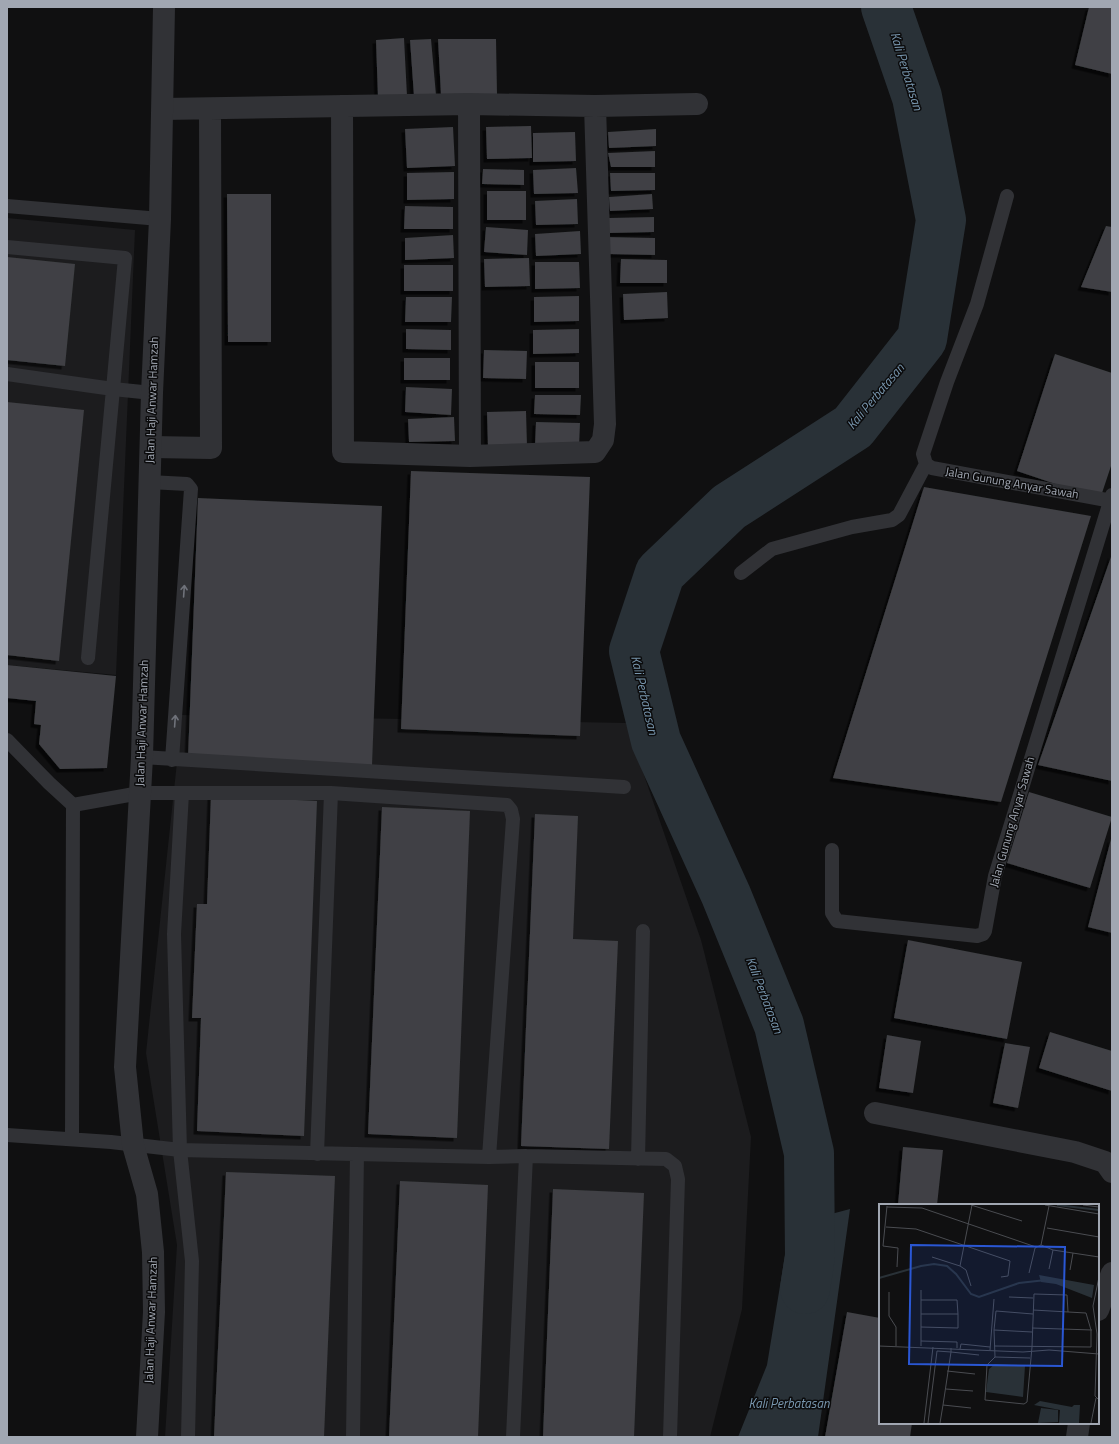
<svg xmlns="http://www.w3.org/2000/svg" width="1119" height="1444" font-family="'Titillium Web',sans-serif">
<defs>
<filter id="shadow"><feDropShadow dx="-3.5" dy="3.5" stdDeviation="0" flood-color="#0009"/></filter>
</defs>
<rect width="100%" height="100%" fill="#101011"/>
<path fill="#1c1c1e" d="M 7,218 L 135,230 L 116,675 L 7,665 Z
M 182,715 L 626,723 L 701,940 L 751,1137 L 742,1309 L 710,1437 L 165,1437 L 177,1245 L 146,1053 Z"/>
<path fill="#293137" d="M 850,1209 L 818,1437 L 738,1437 L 767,1365 L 790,1225 Z"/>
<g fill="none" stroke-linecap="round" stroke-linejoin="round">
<path stroke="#293137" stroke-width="50" d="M 805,1289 L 810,1256 L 809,1153 L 779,1025 L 726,895 L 656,741 L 634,651 L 660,573 L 729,507 L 853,427 L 922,339 L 941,220 L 917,97 L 886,7"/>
</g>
<path fill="#3f4044" filter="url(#shadow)" d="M 1089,7 L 1112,7 L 1112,74 L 1075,65 Z
M 404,38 L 407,96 L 378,97 L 376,40 Z
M 431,39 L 436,95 L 414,96 L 410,40 Z
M 438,39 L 496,39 L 497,94 L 441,95 Z
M 531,126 L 532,158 L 487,159 L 486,127 Z
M 453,127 L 455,166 L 407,168 L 405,129 Z
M 656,129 L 656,146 L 609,148 L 608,132 Z
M 575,132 L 576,161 L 533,162 L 533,133 Z
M 655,151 L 655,167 L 611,167 L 608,153 Z
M 576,168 L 578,193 L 534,194 L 533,170 Z
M 483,169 L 524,170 L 524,185 L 482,184 Z
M 454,172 L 454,199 L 407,200 L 407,173 Z
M 610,173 L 655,173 L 655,190 L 611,191 Z
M 487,191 L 526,191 L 526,220 L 487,220 Z
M 227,194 L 271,194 L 271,342 L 228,342 Z
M 652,194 L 653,209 L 610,211 L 609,197 Z
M 577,199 L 578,224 L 536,225 L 535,201 Z
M 405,206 L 453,207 L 453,229 L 404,229 Z
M 654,217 L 654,232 L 609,233 L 609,218 Z
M 1106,226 L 1112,227 L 1112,292 L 1081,287 Z
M 486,227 L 528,230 L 527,255 L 484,252 Z
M 580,231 L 581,254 L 536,256 L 535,234 Z
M 453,235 L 454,258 L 405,260 L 405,238 Z
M 607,237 L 655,238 L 655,255 L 607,254 Z
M 7,257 L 75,264 L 65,366 L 7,360 Z
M 529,258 L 530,286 L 485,287 L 484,259 Z
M 621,259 L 667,260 L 667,283 L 620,283 Z
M 535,262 L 579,262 L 580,288 L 535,289 Z
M 404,265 L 453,265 L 453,291 L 404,291 Z
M 667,292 L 668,318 L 624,320 L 623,294 Z
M 579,296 L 579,321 L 534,322 L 534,297 Z
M 406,297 L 452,297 L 451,322 L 405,322 Z
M 406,329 L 451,330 L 451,350 L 406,349 Z
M 579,329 L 579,353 L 533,354 L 533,330 Z
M 484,350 L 527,351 L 526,379 L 483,378 Z
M 1055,354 L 1112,373 L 1112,463 L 1100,499 L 1017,471 Z
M 404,358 L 450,358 L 450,380 L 404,380 Z
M 535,362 L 579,362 L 579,388 L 535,388 Z
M 406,387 L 452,389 L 451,415 L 405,412 Z
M 535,395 L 581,395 L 580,415 L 534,414 Z
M 7,402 L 84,410 L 59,661 L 7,655 Z
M 526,411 L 527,446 L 488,447 L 487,412 Z
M 454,417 L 455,441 L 409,442 L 408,419 Z
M 536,422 L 580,423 L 579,447 L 535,446 Z
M 411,471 L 590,477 L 580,736 L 401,729 Z
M 924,487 L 1091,516 L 1001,802 L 833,778 Z
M 198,498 L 382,506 L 372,765 L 188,758 Z
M 1112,554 L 1112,781 L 1038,765 Z
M 7,665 L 116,676 L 107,768 L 60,769 L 39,744 L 41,725 L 34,724 L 36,701 L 7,698 Z
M 1029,792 L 1112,817 L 1090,888 L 1007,863 Z
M 211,796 L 317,801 L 304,1136 L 197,1131 L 201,1018 L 192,1018 L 197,904 L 207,904 Z
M 382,807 L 470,811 L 457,1138 L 368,1134 Z
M 535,814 L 578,816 L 573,939 L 618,941 L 609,1149 L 521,1146 Z
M 1111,839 L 1112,839 L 1112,933 L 1088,927 Z
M 908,940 L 1022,962 L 1007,1039 L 894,1018 Z
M 1050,1032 L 1112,1051 L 1112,1091 L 1039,1068 Z
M 887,1035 L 921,1041 L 913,1093 L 879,1088 Z
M 1005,1043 L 1030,1047 L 1018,1108 L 993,1103 Z
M 903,1147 L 943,1150 L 937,1205 L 898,1205 Z
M 226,1172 L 335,1176 L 324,1437 L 214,1437 Z
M 400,1181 L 488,1185 L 478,1437 L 389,1437 Z
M 553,1189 L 644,1193 L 634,1437 L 543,1437 Z
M 847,1312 L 880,1318 L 880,1423 L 912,1423 L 910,1437 L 825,1437 Z"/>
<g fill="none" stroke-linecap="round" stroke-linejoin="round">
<path stroke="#313236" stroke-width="14" d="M 1007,196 L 977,304 L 947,382 L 923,454 L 926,464 L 932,468 L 1112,501
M 7,206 L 160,219
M 7,247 L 125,258 L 113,389 L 152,393
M 7,374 L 113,389 L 88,658
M 149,482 L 187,484 L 191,489 L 172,760
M 741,573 L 772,549 L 852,527 L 892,520 L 899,515 L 926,464
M 7,740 L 49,783 L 73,805 L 72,1139
M 142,757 L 624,787
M 182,793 L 174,934 L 180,1150 L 192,1261 L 188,1437
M 73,805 L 140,793 L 331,793
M 832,850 L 832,913 L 837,921 L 977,936 L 983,934 L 985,931 L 995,876 L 1112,495
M 7,1135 L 111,1142 L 180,1150 L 489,1157 L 526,1156 L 666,1159 L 675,1166 L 678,1179 L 670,1437
M 317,1154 L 331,793 L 507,805 L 511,810 L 513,819 L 489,1157
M 638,1159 L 643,931
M 353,1437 L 357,1154
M 513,1437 L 526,1156"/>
<path stroke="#313236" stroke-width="22" d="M 469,104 L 470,456
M 342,106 L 343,452 L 470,456 L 595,452 L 603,440 L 605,424 L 595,106
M 163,109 L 469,104 L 595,106 L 697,104
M 151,447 L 211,448 L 210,109
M 875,1113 L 1075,1152 L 1105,1162 L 1112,1172
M 1098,1310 L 1112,1273
M 1077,1437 L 1079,1423"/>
<path stroke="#313236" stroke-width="22" d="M 147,1437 L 154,1312 L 153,1252 L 147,1194 L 133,1145 L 125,1067 L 142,757 L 152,393 L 160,219 L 164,7"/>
</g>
<defs><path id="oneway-shaft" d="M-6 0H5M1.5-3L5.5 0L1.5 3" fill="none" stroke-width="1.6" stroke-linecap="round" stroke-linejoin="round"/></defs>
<g stroke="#6f727a">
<use href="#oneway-shaft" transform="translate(184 591) rotate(-86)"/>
<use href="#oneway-shaft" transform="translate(175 721) rotate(-86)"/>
</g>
<g text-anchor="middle" stroke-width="3" stroke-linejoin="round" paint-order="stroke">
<g font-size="12" fill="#a1a7b2" stroke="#0b0b0c">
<text transform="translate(152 400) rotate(-88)" y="4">Jalan Haji Anwar Hamzah</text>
<text transform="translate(1012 483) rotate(10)" y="4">Jalan Gunung Anyar Sawah</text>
<text transform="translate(142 723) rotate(-88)" y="4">Jalan Haji Anwar Hamzah</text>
<text transform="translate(1012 822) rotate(-74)" y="4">Jalan Gunung Anyar Sawah</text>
<text transform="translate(151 1320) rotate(-88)" y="4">Jalan Haji Anwar Hamzah</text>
</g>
<g font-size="13" font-style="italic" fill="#7896ae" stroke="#0b0b0c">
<text transform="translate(907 71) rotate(73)" y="5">Kali Perbatasan</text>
<text transform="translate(875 396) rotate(-50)" y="5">Kali Perbatasan</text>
<text transform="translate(645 695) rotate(77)" y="5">Kali Perbatasan</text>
<text transform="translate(765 995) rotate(69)" y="5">Kali Perbatasan</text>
<text x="789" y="1408">Kali Perbatasan</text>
</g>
</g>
<g transform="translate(879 1204)">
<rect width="220" height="220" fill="#101011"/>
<path d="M 160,71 L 215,81 L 213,94 L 177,80 L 162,78 ZM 116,160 L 146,162 L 144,193 L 107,188 L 110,165 ZM 161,197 L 193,203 L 195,201 L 201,201 L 200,219 L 180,219 L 181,206 L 155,201 ZM 162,204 L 179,206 L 179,218 L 159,219 Z" fill="#293137"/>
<path fill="none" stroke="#293137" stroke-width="2" d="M 178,1 L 220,6M 0,74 L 42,62 L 55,60 L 68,62 L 77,70 L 92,90 L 100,93 L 140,79 L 167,76"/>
<path fill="none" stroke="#4a4c51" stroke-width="1" d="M 92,1 L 143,17M 166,1 L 220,10M 204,1 L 220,3M 8,2 L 4,42 L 19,44 L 18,63M 8,3 L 43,4 L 157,43M 7,23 L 37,25 L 131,57 L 129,72 L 122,73M 168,24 L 220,33M 162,41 L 174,46 L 220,53M 53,53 L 81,62 L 93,1M 81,62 L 87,66 L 92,82M 170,65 L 174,46M 191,66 L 194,49M 150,69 L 156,44 L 162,41 L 170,2M 220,73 L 214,102 L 218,130 L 216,192 L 220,196M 0,85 L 0,136M 10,88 L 10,112 L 17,123 L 17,142M 130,93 L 154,94M 42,110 L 79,110M 42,123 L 79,124 L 79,110 L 78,96 L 42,96M 153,124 L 213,126M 115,126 L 116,153M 153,128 L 115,126 L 117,107 L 154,110M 42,137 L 78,138 L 78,144M 0,142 L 144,148 L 170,146 L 220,150M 42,142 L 42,86M 115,142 L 212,143 L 212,126 L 207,109 L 154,106M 81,145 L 82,140 L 111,143M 111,146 L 115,95M 151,154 L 116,153 L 108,161 L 106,196 L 145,200 L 148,198 L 153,143 L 155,90 L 188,91 L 189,108M 68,167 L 96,170M 67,185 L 94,187M 64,201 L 72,148 L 100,151M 45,219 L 54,143M 49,219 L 58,147 L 72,148 L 72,144M 61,219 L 64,201 L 92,204M 212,219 L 217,194"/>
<path fill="#2a57d4" fill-opacity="0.15" stroke="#2a57d4" stroke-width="2" d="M 32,41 L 186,43 L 183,162 L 30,160 Z"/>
<rect width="220" height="220" fill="none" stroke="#a1a7b2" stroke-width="2"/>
</g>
<rect width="1119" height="1444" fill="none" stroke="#a1a7b2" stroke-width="16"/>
</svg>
